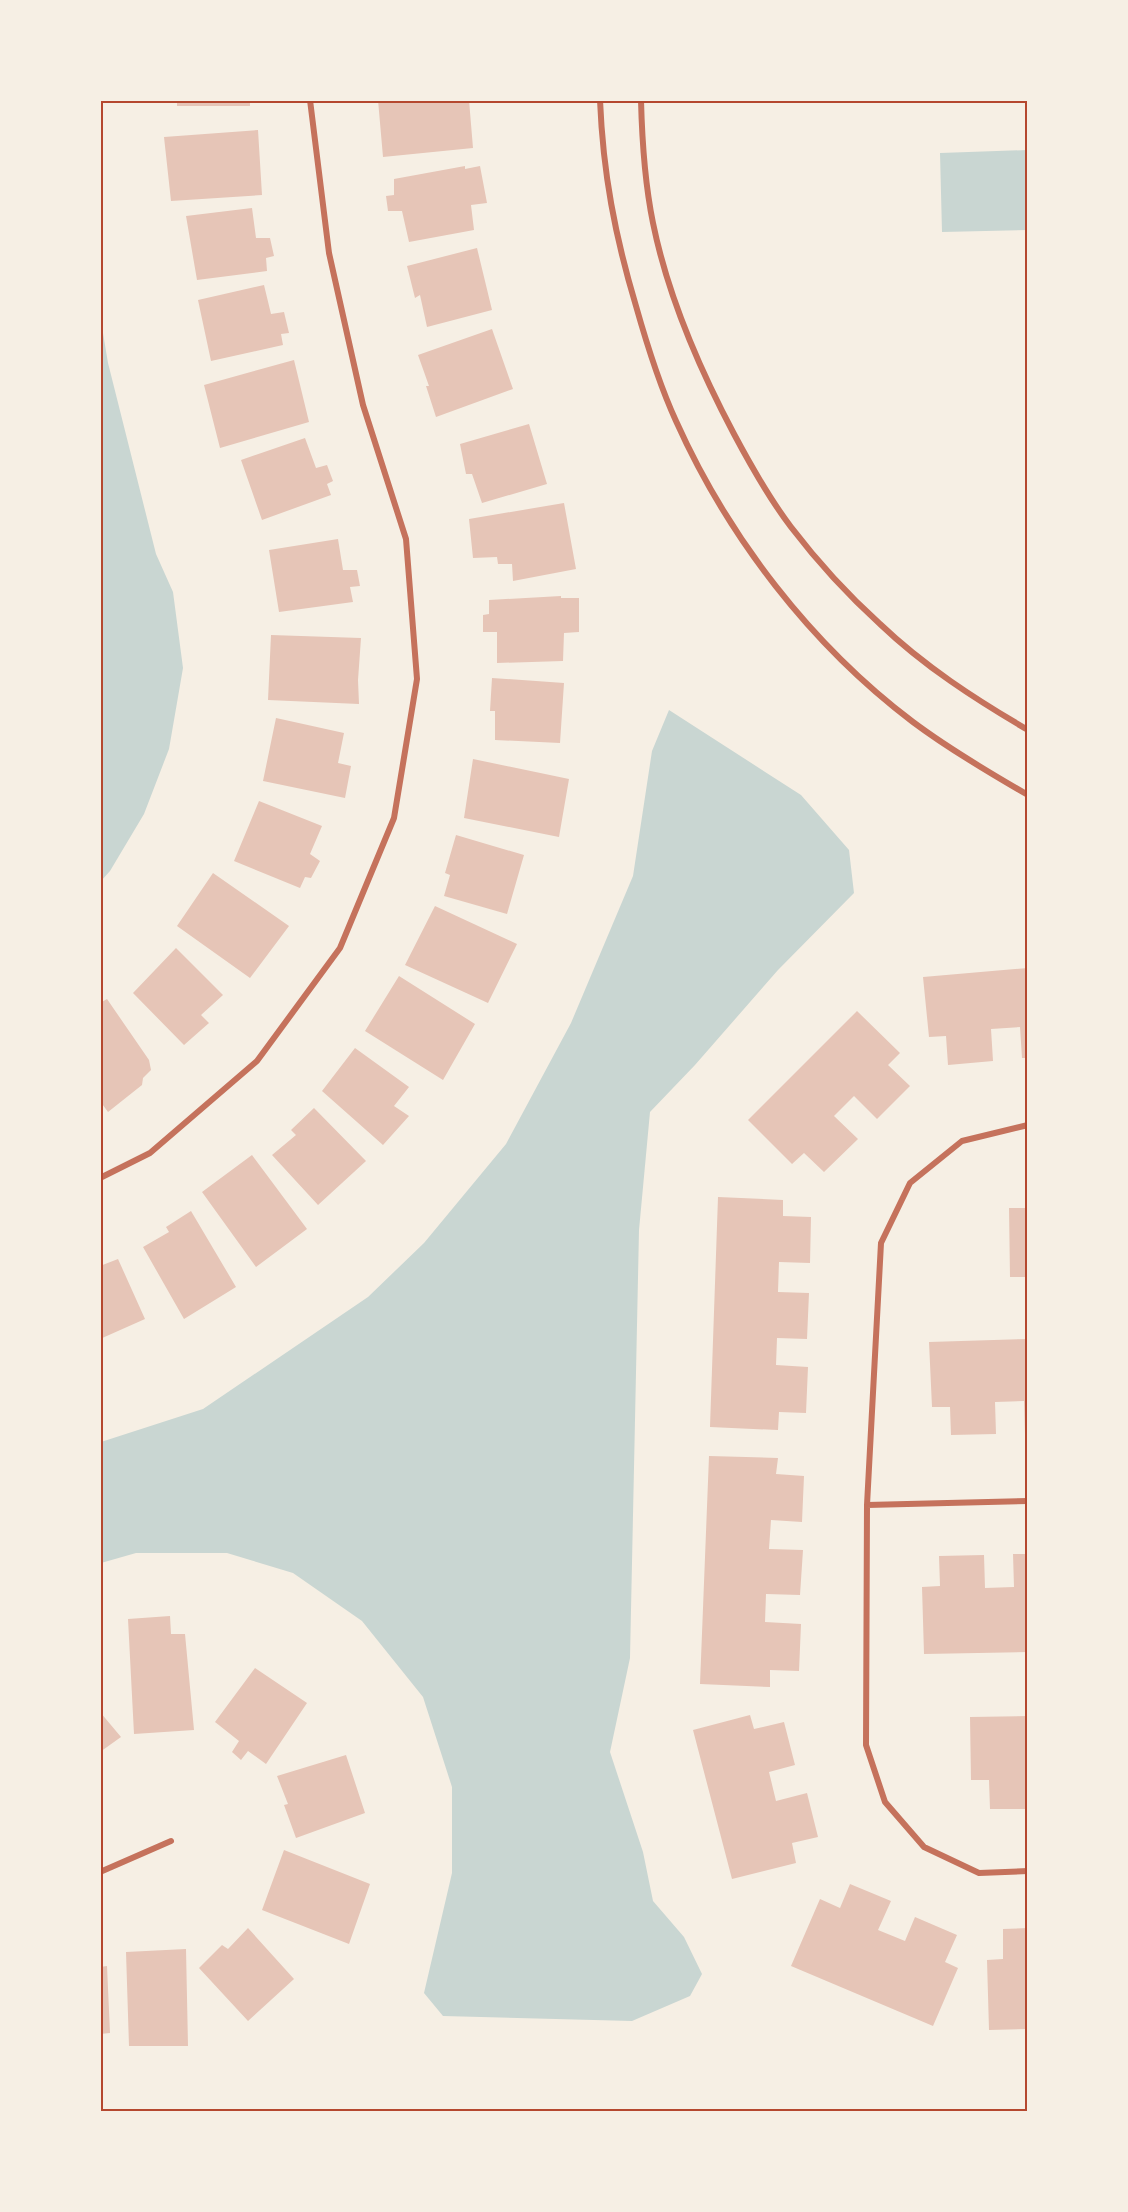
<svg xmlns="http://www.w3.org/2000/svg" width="1128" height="2212" font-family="Inter,sans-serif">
<rect width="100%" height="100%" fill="#f6efe4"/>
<path fill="#c9d6d2" d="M 1027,150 L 1027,230 L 942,232 L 940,153 Z
M 100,315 L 108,363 L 156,554 L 173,592 L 183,668 L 169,749 L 144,814 L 110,871 L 101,881 Z
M 669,710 L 801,795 L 849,850 L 854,893 L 778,970 L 695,1065 L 650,1112 L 639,1230 L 630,1658 L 610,1752 L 643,1852 L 653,1901 L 684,1937 L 702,1974 L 690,1996 L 632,2021 L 443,2016 L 424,1993 L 452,1873 L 452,1787 L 423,1697 L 362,1621 L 293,1573 L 227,1553 L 136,1553 L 101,1563 L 101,1442 L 203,1409 L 368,1297 L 424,1243 L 506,1144 L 571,1023 L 633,876 L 652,751 Z"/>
<path fill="#e6c5b7" d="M 177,100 L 250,100 L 250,106 L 177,106 Z
M 378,100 L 469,100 L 473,148 L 383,157 Z
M 258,130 L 262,195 L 171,201 L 164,137 Z
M 465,166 L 465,169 L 480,166 L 487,203 L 471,205 L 474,230 L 409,242 L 402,211 L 388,211 L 386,196 L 394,195 L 394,179 Z
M 252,208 L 256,238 L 270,238 L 274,256 L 266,258 L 267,271 L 197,280 L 186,216 Z
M 477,248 L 492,310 L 427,327 L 420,295 L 415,298 L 407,266 Z
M 264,285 L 271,314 L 284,312 L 289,333 L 281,334 L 283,345 L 211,361 L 198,300 Z
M 492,329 L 513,389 L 436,417 L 426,386 L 429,386 L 418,355 Z
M 294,360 L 309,422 L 220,448 L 204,385 Z
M 529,424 L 547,484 L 482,503 L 472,474 L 466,474 L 460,444 Z
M 305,438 L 316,468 L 327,465 L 333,481 L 327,484 L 331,495 L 262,520 L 241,460 Z
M 564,503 L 576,569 L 513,581 L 512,564 L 498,564 L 497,557 L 473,558 L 469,519 Z
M 338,539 L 343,570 L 357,570 L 360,586 L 350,587 L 353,602 L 279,612 L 269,550 Z
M 561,596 L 561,598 L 579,598 L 579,632 L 564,633 L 563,661 L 497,663 L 497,632 L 483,632 L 483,615 L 489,614 L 489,600 Z
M 271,635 L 361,638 L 358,680 L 359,704 L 268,700 Z
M 492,678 L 564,683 L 560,743 L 495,740 L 495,711 L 490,711 Z
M 276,718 L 344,733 L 338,763 L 351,766 L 345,798 L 263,781 Z
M 473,759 L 569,779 L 559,837 L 464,818 Z
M 259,801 L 322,826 L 310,854 L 320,861 L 311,878 L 305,877 L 300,888 L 234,861 Z
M 456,835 L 524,855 L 507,914 L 444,896 L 450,875 L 445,873 Z
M 213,873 L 289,926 L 250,978 L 177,926 Z
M 435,906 L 517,944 L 488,1003 L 405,965 Z
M 176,948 L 223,995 L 201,1015 L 209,1023 L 184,1045 L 133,993 Z
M 1028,968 L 1028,1058 L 1022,1058 L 1020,1027 L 991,1029 L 993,1061 L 948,1065 L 946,1036 L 929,1037 L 923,977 Z
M 399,976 L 475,1024 L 443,1080 L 365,1031 Z
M 107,999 L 149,1060 L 151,1070 L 143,1078 L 142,1085 L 108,1112 L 100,1101 L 100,1003 Z
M 857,1011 L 900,1053 L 888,1065 L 910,1086 L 877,1119 L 854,1096 L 834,1116 L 858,1139 L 824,1172 L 804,1153 L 792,1164 L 748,1120 Z
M 355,1048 L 409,1087 L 394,1106 L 409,1116 L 383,1145 L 322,1091 Z
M 314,1108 L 366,1161 L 318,1205 L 272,1155 L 296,1135 L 291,1130 Z
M 252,1155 L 307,1229 L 256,1267 L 202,1192 Z
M 718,1197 L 783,1200 L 783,1216 L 811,1217 L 810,1263 L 779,1262 L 778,1292 L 809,1293 L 807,1339 L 777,1338 L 776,1365 L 808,1367 L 806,1413 L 779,1412 L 778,1430 L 710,1427 Z
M 1009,1208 L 1028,1208 L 1028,1277 L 1010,1277 Z
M 191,1211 L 236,1287 L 184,1319 L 143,1247 L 169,1232 L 166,1227 Z
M 118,1259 L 145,1319 L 100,1339 L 100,1266 Z
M 1028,1339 L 1028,1433 L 1025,1434 L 1024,1401 L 995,1402 L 996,1434 L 951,1435 L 950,1407 L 932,1407 L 929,1342 Z
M 709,1456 L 778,1458 L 776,1474 L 804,1476 L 802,1522 L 771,1520 L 769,1549 L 803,1550 L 800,1595 L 766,1594 L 765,1622 L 801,1624 L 799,1671 L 770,1670 L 770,1687 L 700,1684 Z
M 1013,1554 L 1028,1554 L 1028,1652 L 924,1654 L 922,1587 L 940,1586 L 939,1556 L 984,1555 L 985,1588 L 1014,1587 Z
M 170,1616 L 171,1634 L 185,1634 L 194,1730 L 134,1734 L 128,1619 Z
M 255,1668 L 307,1703 L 266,1764 L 248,1751 L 241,1760 L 232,1752 L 239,1741 L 215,1722 Z
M 100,1712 L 121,1737 L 100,1752 Z
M 750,1715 L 754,1729 L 784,1722 L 795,1765 L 769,1772 L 776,1801 L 807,1793 L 818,1837 L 792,1843 L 796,1863 L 732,1879 L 693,1730 Z
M 1028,1716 L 1028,1809 L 990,1809 L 989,1780 L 971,1780 L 970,1717 Z
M 346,1755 L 365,1813 L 296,1838 L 284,1805 L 288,1804 L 277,1776 Z
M 284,1850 L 370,1884 L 349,1944 L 262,1910 Z
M 850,1884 L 891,1901 L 878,1930 L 905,1941 L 915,1917 L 957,1935 L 945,1962 L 958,1968 L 933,2026 L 791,1966 L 820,1899 L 840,1908 Z
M 248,1928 L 294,1979 L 248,2021 L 199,1968 L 222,1945 L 228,1949 Z
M 1028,1928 L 1028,2029 L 989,2030 L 987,1960 L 1003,1959 L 1003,1929 Z
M 186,1949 L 188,2046 L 129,2046 L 126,1952 Z
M 107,1966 L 110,2033 L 100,2034 L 100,1967 Z"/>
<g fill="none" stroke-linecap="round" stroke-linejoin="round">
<path stroke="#c5725c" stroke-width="6" d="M 600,100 C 603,173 615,236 636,306 C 647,345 659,384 676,421 C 728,537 811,645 913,722 C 949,749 988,772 1028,795
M 641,100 C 642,140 645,184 653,223 C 668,297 699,368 734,434 C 751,466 769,498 791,527 C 817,561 848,595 880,624 C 924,666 975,699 1028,730
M 1028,1125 L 962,1141 L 910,1183 L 881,1243 L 867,1505 L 866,1745 L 885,1802 L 924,1847 L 979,1873 L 1028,1871
M 100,1178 L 150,1153 L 257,1061 L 340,948 L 394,818 L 417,679 L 406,539 L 363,405 L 329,253 L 310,100
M 867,1505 L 1028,1501
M 100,1872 L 171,1841"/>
</g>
<rect width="1128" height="2212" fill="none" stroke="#f6efe4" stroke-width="204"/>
<rect x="102" y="102" width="924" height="2008" fill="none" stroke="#b5482f" stroke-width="2"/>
</svg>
